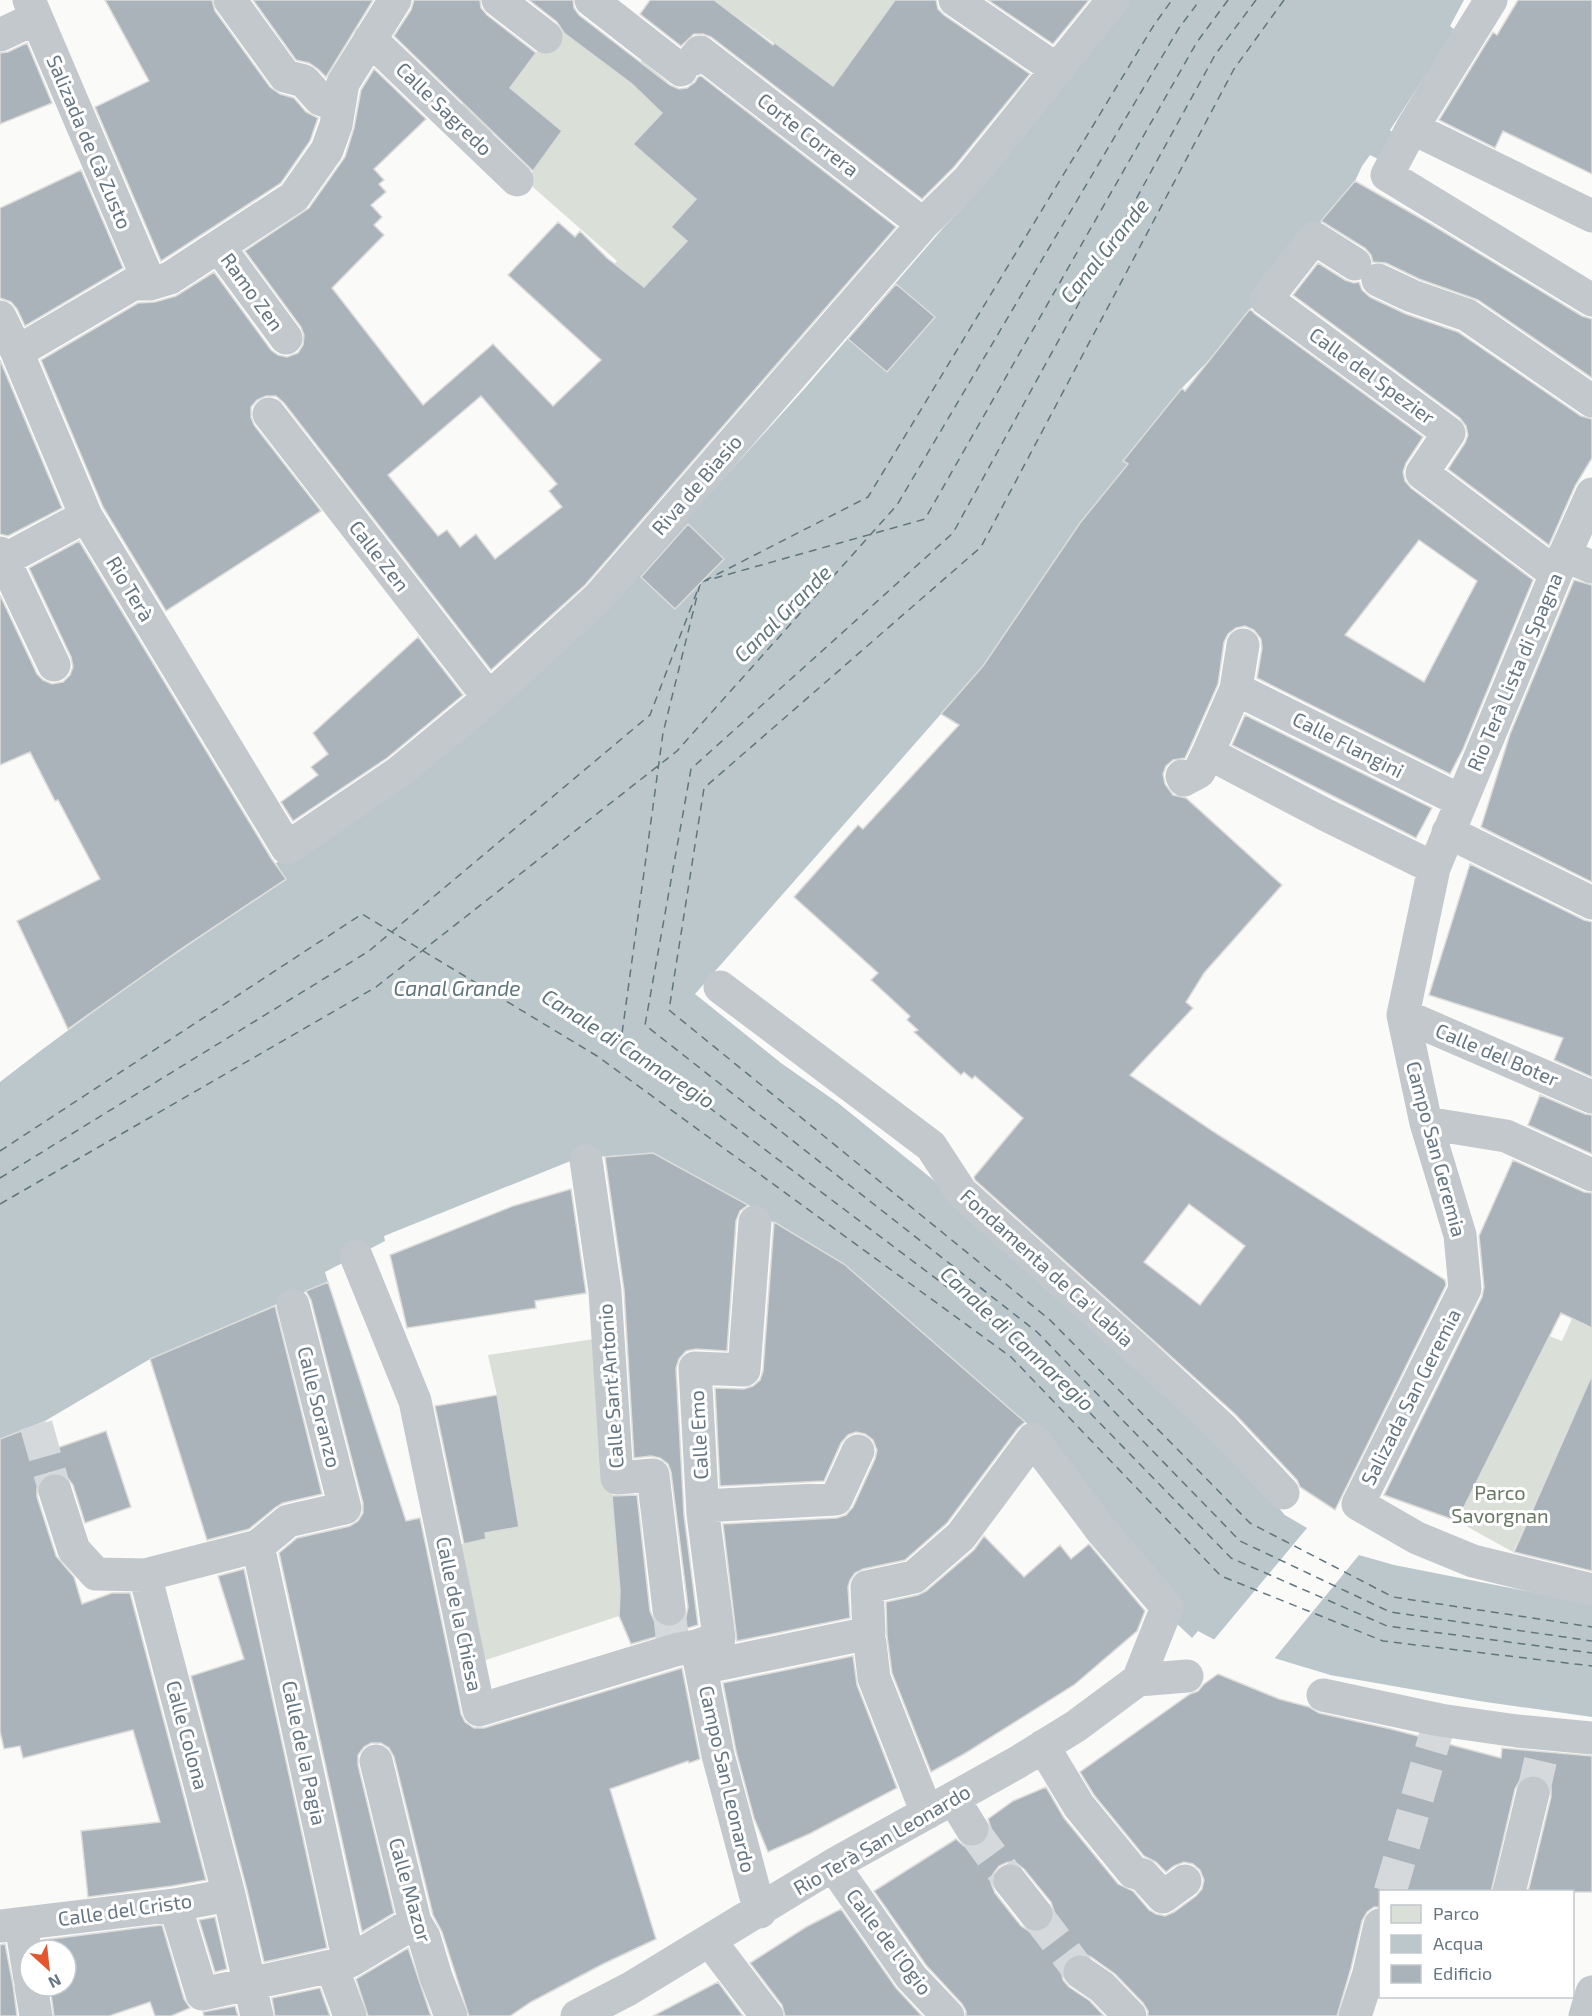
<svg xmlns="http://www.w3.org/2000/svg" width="1592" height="2016" font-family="'Exo 2',sans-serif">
<rect width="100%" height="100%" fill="#fafaf8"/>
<path fill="#dadfd7" d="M 692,0 L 895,0 L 833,86 L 715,1 Z
M 560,29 L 626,79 L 642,60 L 669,83 L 653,103 L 662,113 L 633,144 L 696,199 L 671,227 L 687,241 L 642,290 L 593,289 L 617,261 L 526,181 L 562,131 L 520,97 L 485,144 L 454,114 L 481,81 L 509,89 L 538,50 L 542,53 Z
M 1592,1274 L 1592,1375 L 1513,1552 L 1457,1521 L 1549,1336 L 1562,1341 Z
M 601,1338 L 620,1591 L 619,1616 L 480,1662 L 454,1546 L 486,1539 L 485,1533 L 519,1526 L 497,1395 L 488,1355 Z"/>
<path fill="#bbc7cb" d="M 1127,0 L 1464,0 L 1450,26 L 1455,30 L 1390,130 L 1392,132 L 1380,160 L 1370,155 L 1362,166 L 1355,181 L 1209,360 L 1182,388 L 1123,461 L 1128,464 L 1080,523 L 984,665 L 695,994 L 781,1063 L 838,1103 L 931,1178 L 980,1222 L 1256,1482 L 1285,1515 L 1359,1555 L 1394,1565 L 1592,1604 L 1592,1717 L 1479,1701 L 1330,1675 L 1215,1640 L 1198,1631 L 1192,1638 L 1175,1622 L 1031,1427 L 844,1264 L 764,1217 L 750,1206 L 661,1158 L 642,1154 L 578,1158 L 384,1236 L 385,1241 L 325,1272 L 328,1282 L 150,1359 L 45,1421 L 0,1439 L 0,1082 C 92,1010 189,944 286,880 L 276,863 L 382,797 L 656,553 L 806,387 L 944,227 L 978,192 Z"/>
<path fill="#fafaf8" d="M 1278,1502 L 1287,1512 L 1309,1525 L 1360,1552 L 1379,1557 L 1378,1559 L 1359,1555 L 1274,1659 L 1330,1675 L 1329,1678 L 1212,1642 L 1307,1528 L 1285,1515 L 1276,1504 Z"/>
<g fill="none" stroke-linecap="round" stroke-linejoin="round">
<path stroke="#60757c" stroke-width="1.5" stroke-dasharray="8 6" stroke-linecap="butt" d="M 1256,0 L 1215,55 L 953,533 L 691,769 L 645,1025 L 1037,1332 L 1240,1541 L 1390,1612 L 1592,1641
M 1284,0 L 1234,69 L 981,547 L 704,788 L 669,1010 L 1050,1320 L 1250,1523 L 1393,1597 L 1592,1627
M 704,581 L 868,497 L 1154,25 L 1172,0
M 701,582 L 925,519 L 1197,42 L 1228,0
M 700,584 L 663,733 L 621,1041 L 1024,1345 L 1231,1558 L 1387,1626 L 1592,1653
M 0,1151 L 362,914 L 597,1056 L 1011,1357 L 1221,1576 L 1383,1641 L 1592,1666
M 0,1178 L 369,951 L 650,715 L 698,589
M 0,1204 L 376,987 L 677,751 L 897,505 L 1179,28 L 1200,0"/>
</g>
<path fill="#aab3b9" stroke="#dcdcda" stroke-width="1.5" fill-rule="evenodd" d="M 105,0 L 212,0 L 215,11 L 270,87 L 280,94 L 294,98 L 306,112 L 318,118 L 310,141 L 281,183 L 161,261 L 95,107 L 149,81 Z
M 253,0 L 373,0 L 326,77 L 318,69 L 309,63 L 296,60 Z
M 414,0 L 480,0 L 481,8 L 487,15 L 536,53 L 510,88 L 562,131 L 533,171 L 394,36 L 411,10 Z
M 529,0 L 573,0 L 574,8 L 579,15 L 670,85 L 679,89 L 687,88 L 695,82 L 698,77 L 701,76 L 896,227 L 585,585 L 491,670 L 284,403 L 276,396 L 266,396 L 257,400 L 251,407 L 251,417 L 254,425 L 321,511 L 166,611 L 103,507 L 41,360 L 138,303 L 155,302 L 176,296 L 214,272 L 271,350 L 278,355 L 287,357 L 298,353 L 303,345 L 304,335 L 301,327 L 245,251 L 309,208 L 345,157 L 354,128 L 361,90 L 374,69 L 426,119 L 374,169 L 384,180 L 379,184 L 386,192 L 371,205 L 382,217 L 374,225 L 384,235 L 332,288 L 423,405 L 493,344 L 553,406 L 601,360 L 508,275 L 558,222 L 575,237 L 580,231 L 607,258 L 644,287 L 687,241 L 671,227 L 696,199 L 633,144 L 662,113 L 632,84 L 564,33 L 557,22 ZM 481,396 L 557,484 L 549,491 L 562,507 L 495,559 L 476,534 L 460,547 L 447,530 L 438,536 L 388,475 Z
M 650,0 L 714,0 L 773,45 L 775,43 L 833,86 L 895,0 L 936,0 L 938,9 L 944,15 L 1030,74 L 954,167 L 922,199 L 711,37 L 703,34 L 694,34 L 681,46 L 640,14 Z
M 988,0 L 1089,0 L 1053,44 Z
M 1518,0 L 1592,0 L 1592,174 L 1503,131 L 1495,148 L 1439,120 L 1493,32 L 1497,35 Z
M 27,43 L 52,103 L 0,124 L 0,53 L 8,52 Z
M 81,170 L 123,268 L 25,326 L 17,309 L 11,302 L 0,298 L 0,208 Z
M 1355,181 L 1429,223 L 1582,316 L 1592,319 L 1592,378 L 1478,300 L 1419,279 L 1386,263 L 1373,262 L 1371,255 L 1365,248 L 1321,221 Z
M 1318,263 L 1345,280 L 1354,283 L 1359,282 L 1362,290 L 1370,297 L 1406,314 L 1458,332 L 1581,416 L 1592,419 L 1592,458 L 1575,486 L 1549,545 L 1448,469 L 1465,443 L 1468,435 L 1466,426 L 1460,418 L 1293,295 Z
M 896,284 L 935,317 L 887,372 L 848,339 Z
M 1250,309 L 1255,314 L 1423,437 L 1406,463 L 1403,472 L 1405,481 L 1411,488 L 1533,580 L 1463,749 L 1450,774 L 1257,678 L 1262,648 L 1261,639 L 1254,630 L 1245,626 L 1236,628 L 1228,634 L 1224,642 L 1218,684 L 1191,745 L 1185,758 L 1173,760 L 1166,766 L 1163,774 L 1165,784 L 1173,795 L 1186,798 L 1282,885 L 1204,973 L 1186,1002 L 1193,1008 L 1130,1075 L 1214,1132 L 1445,1280 L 1446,1285 L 1335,1510 L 1300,1487 L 1297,1480 L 1235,1414 L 975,1180 L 974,1177 L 1023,1118 L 975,1076 L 972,1079 L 964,1072 L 961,1075 L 914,1032 L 918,1030 L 907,1020 L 910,1016 L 871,980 L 878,973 L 794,897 L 858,825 L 863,829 L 959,725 L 941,714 L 983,666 L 1080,523 L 1128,464 L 1123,461 L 1182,388 L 1185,391 ZM 1419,540 L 1477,581 L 1424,682 L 1345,635 ZM 1189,1204 L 1245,1246 L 1200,1305 L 1144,1262 Z
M 0,360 L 62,508 L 8,536 L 0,534 Z
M 688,524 L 724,559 L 675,609 L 641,577 Z
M 79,541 L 271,858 L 286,879 L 178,951 L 68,1029 L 17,921 L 100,879 L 58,800 L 55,801 L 30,752 L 0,765 L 0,595 L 37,674 L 43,680 L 52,684 L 63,682 L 70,675 L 73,667 L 71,657 L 29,568 Z
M 1574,580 L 1592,585 L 1592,882 L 1481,827 L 1510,734 Z
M 418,637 L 463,695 L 387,758 L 293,821 L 281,802 L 318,775 L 311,767 L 328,754 L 313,733 Z
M 1245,715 L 1432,808 L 1416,838 L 1232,745 Z
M 1470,864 L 1584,920 L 1592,922 L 1592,1077 L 1554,1060 L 1563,1038 L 1429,995 Z
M 1540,1095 L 1585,1114 L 1592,1115 L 1592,1154 L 1528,1125 Z
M 653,1153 L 748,1205 L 740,1211 L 736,1221 L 727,1351 L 696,1349 L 686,1351 L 679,1359 L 676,1368 L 684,1515 L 698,1625 L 631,1644 L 619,1616 L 620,1591 L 612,1496 L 637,1495 L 650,1611 L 654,1620 L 661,1626 L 672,1627 L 680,1624 L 686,1617 L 688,1607 L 671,1472 L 668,1464 L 660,1458 L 651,1456 L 634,1458 L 624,1290 L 605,1157 Z
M 1513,1160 L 1584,1192 L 1592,1193 L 1592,1328 L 1561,1313 L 1457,1521 L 1384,1495 L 1482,1297 L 1484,1287 L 1479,1236 Z
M 571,1189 L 586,1293 L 535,1301 L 536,1308 L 407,1328 L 390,1255 L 513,1206 Z
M 774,1222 L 844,1264 L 1025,1422 L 1018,1428 L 947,1523 L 905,1560 L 863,1569 L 855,1573 L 850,1580 L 848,1587 L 850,1618 L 737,1641 L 723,1524 L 837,1518 L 846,1515 L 853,1507 L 875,1459 L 877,1450 L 873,1440 L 865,1434 L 856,1432 L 848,1435 L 841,1443 L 824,1481 L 720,1486 L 715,1388 L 744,1389 L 753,1386 L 760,1380 L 763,1371 Z
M 328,1282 L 406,1521 L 420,1518 L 461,1714 L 465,1722 L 474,1728 L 484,1728 L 682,1668 L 700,1759 L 689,1763 L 688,1761 L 610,1789 L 656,1939 L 603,1964 L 531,2002 L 510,2016 L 469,2016 L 442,1932 L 433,1915 L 394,1757 L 389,1748 L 381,1743 L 371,1743 L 364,1747 L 358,1755 L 358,1765 L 394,1913 L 362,1932 L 279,1553 L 297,1538 L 350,1526 L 358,1521 L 363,1513 L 363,1503 L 311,1300 L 306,1291 Z
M 275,1306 L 322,1494 L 283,1503 L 276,1507 L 249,1529 L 207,1540 L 150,1359 Z
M 1592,1375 L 1592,1571 L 1514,1552 Z
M 497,1395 L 519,1527 L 485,1533 L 486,1539 L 464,1544 L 435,1406 Z
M 45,1422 L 54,1449 L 106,1431 L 131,1507 L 85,1523 L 73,1485 L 67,1477 L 58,1473 L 49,1473 L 41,1479 L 37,1488 L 37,1497 L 56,1556 L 74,1577 L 82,1604 L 112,1593 L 130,1593 L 206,1880 L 172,1886 L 88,1897 L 81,1831 L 160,1822 L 133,1730 L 23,1758 L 20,1746 L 4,1749 L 0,1731 L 0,1439 Z
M 984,1536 L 1024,1577 L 1060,1545 L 1071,1559 L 1089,1544 L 1145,1611 L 1137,1631 L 1074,1685 L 964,1754 L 931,1772 L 892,1673 L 887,1636 L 886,1602 L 918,1595 L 926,1591 L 974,1550 Z
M 244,1569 L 327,1948 L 264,1962 L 247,1890 L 191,1676 L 244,1659 L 218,1576 Z
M 853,1656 L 857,1685 L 897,1788 L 809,1834 L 768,1852 L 754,1818 L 736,1751 L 723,1683 Z
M 1218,1674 L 1279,1699 L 1309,1707 L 1319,1713 L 1391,1729 L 1501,1758 L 1502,1748 L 1592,1756 L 1592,1892 L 1528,1892 L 1551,1797 L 1551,1787 L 1545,1779 L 1537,1775 L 1528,1775 L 1520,1780 L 1515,1789 L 1491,1892 L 1380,1892 L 1380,1907 L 1374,1907 L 1367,1912 L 1362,1921 L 1351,1968 L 1337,2016 L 1148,2016 L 1148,2011 L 1143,2003 L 1115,1974 L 1091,1957 L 1081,1953 L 1072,1955 L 1065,1961 L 1061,1970 L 1063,1980 L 1069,1987 L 1090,2001 L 1104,2016 L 966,2016 L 966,2011 L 962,2004 L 926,1965 L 874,1891 L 956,1839 L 964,1846 L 973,1848 L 981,1845 L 989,1837 L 991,1828 L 988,1819 L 1013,1801 L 1046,1787 L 1064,1818 L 1118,1884 L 1133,1891 L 1149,1910 L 1156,1914 L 1165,1916 L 1174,1912 L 1196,1896 L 1202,1889 L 1204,1880 L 1200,1870 L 1193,1864 L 1184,1862 L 1174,1866 L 1166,1872 L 1156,1862 L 1144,1856 L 1094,1795 L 1080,1772 L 1190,1694 L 1198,1691 L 1204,1684 ZM 1008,1862 L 1016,1863 L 1024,1869 L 1051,1902 L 1054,1911 L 1054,1920 L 1047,1929 L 1038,1933 L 1029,1931 L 1021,1926 L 995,1893 L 991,1883 L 993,1874 L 999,1866 Z
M 841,1909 L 896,1988 L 922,2016 L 785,2016 L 782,2005 L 750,1963 L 806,1927 Z
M 215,1917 L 227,1969 L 215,1972 L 199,1920 Z
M 162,1925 L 184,1999 L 190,2008 L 171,2016 L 155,2016 L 150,2002 L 109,2016 L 54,2016 L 50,1986 L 66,1986 L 66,1950 L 44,1950 L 43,1940 Z
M 5,1944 L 13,1985 L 17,2016 L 0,2016 L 0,1945 Z
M 408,1948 L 431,2016 L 368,2016 L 356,1979 Z
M 718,1982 L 743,2016 L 653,2016 L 712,1985 Z
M 320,1988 L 330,2016 L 275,2016 L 272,1998 Z
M 235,2006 L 238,2016 L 204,2016 L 203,2012 Z"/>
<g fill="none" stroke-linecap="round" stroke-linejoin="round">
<path stroke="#d5d9db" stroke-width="33" stroke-dasharray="33 16" stroke-linecap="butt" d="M 36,1425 L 55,1491
M 669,1609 L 673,1645
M 1533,1793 L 1547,1733
M 972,1829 L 1010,1881
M 1390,1892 L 1440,1720
M 1036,1914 L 1080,1972"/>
<path stroke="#c3c8cc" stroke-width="33" d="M 29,0 L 150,284
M 230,0 L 285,76 L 304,81 L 320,99 L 339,106
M 498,0 L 546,37
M 591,0 L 681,70
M 955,0 L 1056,69
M 1491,0 L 1412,128 L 1387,175 L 1592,300
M 0,35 L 36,18
M 370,39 L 517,180
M 694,59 L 700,52 L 923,224
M 1412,128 L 1592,216
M 219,247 L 286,338
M 1355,264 L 1314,238 L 1266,299 L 1449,433 L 1422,473 L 1556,574
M 1378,280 L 1412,296 L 1467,315 L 1592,401
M 0,317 L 17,352 L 86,516 L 287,848 L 398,773 L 489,698 L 598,598 L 923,224 L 968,180 L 1113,0
M 17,352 L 133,284 L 150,284 L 170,278 L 294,197 L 327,150 L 336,125 L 343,83 L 395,0
M 269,414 L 489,698
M 1592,494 L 1556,574 L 1434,868 L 1403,1015 L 1426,1123 L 1460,1235 L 1465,1289 L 1358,1504 L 1417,1538 L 1473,1561 L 1592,1590
M 0,553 L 4,560 L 86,516
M 1564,555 L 1592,567
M 4,560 L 54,665
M 1236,689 L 1461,801
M 1208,753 L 1236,689 L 1243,645
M 1182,776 L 1184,780 L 1199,772 L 1208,753 L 1328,816 L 1434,868
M 1448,832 L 1592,903
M 720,987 L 931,1146 L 961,1192 L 1143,1355 L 1222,1428 L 1283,1493
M 1403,1015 L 1592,1097
M 1426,1123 L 1506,1136 L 1592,1175
M 586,1160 L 605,1291 L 617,1478 L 653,1475 L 669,1609
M 356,1256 L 415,1401 L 479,1710 L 675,1650 L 696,1646 L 719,1638 L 703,1514 L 695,1368 L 744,1370 L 755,1222
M 55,1491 L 74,1550 L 96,1574 L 145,1575 L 258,1546 L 288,1521 L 345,1508 L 293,1305
M 703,1506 L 836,1499 L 858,1451
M 258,1546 L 345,1944 L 350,1961
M 145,1575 L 229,1895 L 257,2016
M 870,1643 L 874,1678 L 927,1813
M 697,1648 L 718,1755 L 760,1912
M 701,1668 L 869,1633 L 867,1587 L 914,1577 L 961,1536 L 1033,1439 L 1102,1531 L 1167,1607 L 1138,1680
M 1323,1695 L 1440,1720 L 1517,1731 L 1592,1738
M 1043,1746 L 1079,1806 L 1133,1872 L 1143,1875 L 1163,1897 L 1185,1881
M 376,1761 L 415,1922 L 424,1937 L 436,1977 L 451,2016
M 953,1798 L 972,1829
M 833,1865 L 911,1977 L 948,2016
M 1010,1881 L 1036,1914
M 1509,1892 L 1533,1793
M 175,1905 L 202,1994 L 341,1964 L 350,1961 L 415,1922
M 21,1924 L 30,1979
M 0,1926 L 175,1905 L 229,1895
M 710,1941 L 767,2016
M 332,1967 L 350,2016
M 1080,1972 L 1102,1987 L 1130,2016
M 31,1986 L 36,2016
M 577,2016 L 629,1989 L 833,1865 L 1018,1762 L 1076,1726 L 1138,1680 L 1187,1676
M 1355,2016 L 1369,1973 L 1380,1925
M 1585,2016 L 1592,1992"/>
</g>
<g text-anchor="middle" stroke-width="6" stroke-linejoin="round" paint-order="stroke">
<g font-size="20" fill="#657683" stroke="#fff">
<text transform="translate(444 109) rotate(44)" y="7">Calle Sagredo</text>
<text transform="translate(808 135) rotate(38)" y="7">Corte Correra</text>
<text transform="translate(89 142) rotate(67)" y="7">Salizada de Cà Zusto</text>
<text transform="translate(252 292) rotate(54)" y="7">Ramo Zen</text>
<text transform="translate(1372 376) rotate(36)" y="7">Calle del Spezier</text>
<text transform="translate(697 485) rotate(-49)" y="7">Riva de Biasio</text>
<text transform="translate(379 556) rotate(52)" y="7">Calle Zen</text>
<text transform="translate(130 589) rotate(59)" y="7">Rio Terà</text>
<text transform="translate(1515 672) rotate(-67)" y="7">Rio Terà Lista di Spagna</text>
<text transform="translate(1348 745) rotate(27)" y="7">Calle Flangini</text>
<text transform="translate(1497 1055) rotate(23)" y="7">Calle del Boter</text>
<text transform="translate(1436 1149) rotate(75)" y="7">Campo San Geremia</text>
<text transform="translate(1047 1268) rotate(42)" y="7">Fondamenta de Ca' Labia</text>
<text transform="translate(611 1386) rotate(-94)" y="7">Calle Sant'Antonio</text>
<text transform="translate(1411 1397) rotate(-63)" y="7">Salizada San Geremia</text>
<text transform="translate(319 1407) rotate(76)" y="7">Calle Soranzo</text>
<text transform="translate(699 1435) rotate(-93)" y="7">Calle Emo</text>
<text transform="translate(459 1614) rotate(78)" y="7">Calle de la Chiesa</text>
<text transform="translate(187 1735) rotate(75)" y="7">Calle Colona</text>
<text transform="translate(304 1753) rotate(78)" y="7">Calle de la Pagia</text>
<text transform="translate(727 1779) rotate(77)" y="7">Campo San Leonardo</text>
<text transform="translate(882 1840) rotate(-30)" y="7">Rio Terà San Leonardo</text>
<text transform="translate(410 1890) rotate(74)" y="7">Calle Mazor</text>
<text transform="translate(125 1910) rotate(-8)" y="7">Calle del Cristo</text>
<text transform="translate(889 1942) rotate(53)" y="7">Calle de l'Ogio</text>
</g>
<g font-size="20" fill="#687a64" stroke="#fff">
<text x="1500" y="1500">Parco<tspan x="1500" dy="23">Savorgnan</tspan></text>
</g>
<g font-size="21" font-style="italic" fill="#60757c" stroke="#fff">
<text transform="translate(1105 251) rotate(-51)" y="7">Canal Grande</text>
<text transform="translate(783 614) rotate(-45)" y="7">Canal Grande</text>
<text x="457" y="996">Canal Grande</text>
<text transform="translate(628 1049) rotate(33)" y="7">Canale di Cannaregio</text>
<text transform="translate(1017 1339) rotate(43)" y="7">Canale di Cannaregio</text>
</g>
</g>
<rect x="1379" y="1890" width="195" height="108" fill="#ffffff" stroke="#c1c8cd" stroke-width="1.5"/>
<rect x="1391" y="1905" width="30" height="18" fill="#dadfd7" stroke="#c1c8cd" stroke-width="1.5"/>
<text x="1433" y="1920" font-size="18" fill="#657683">Parco</text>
<rect x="1391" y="1935" width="30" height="18" fill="#bbc7cb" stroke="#c1c8cd" stroke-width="1.5"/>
<text x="1433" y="1950" font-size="18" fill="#657683">Acqua</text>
<rect x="1391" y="1965" width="30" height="18" fill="#aab3b9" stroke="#c1c8cd" stroke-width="1.5"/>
<text x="1433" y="1980" font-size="18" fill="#657683">Edificio</text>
<g transform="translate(48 1968) rotate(153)"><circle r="28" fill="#ffffff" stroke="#c1c8cd" stroke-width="1.5"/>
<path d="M0-4.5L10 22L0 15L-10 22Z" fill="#e4572e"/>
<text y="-9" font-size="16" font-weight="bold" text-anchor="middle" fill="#657683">N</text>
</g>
</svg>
